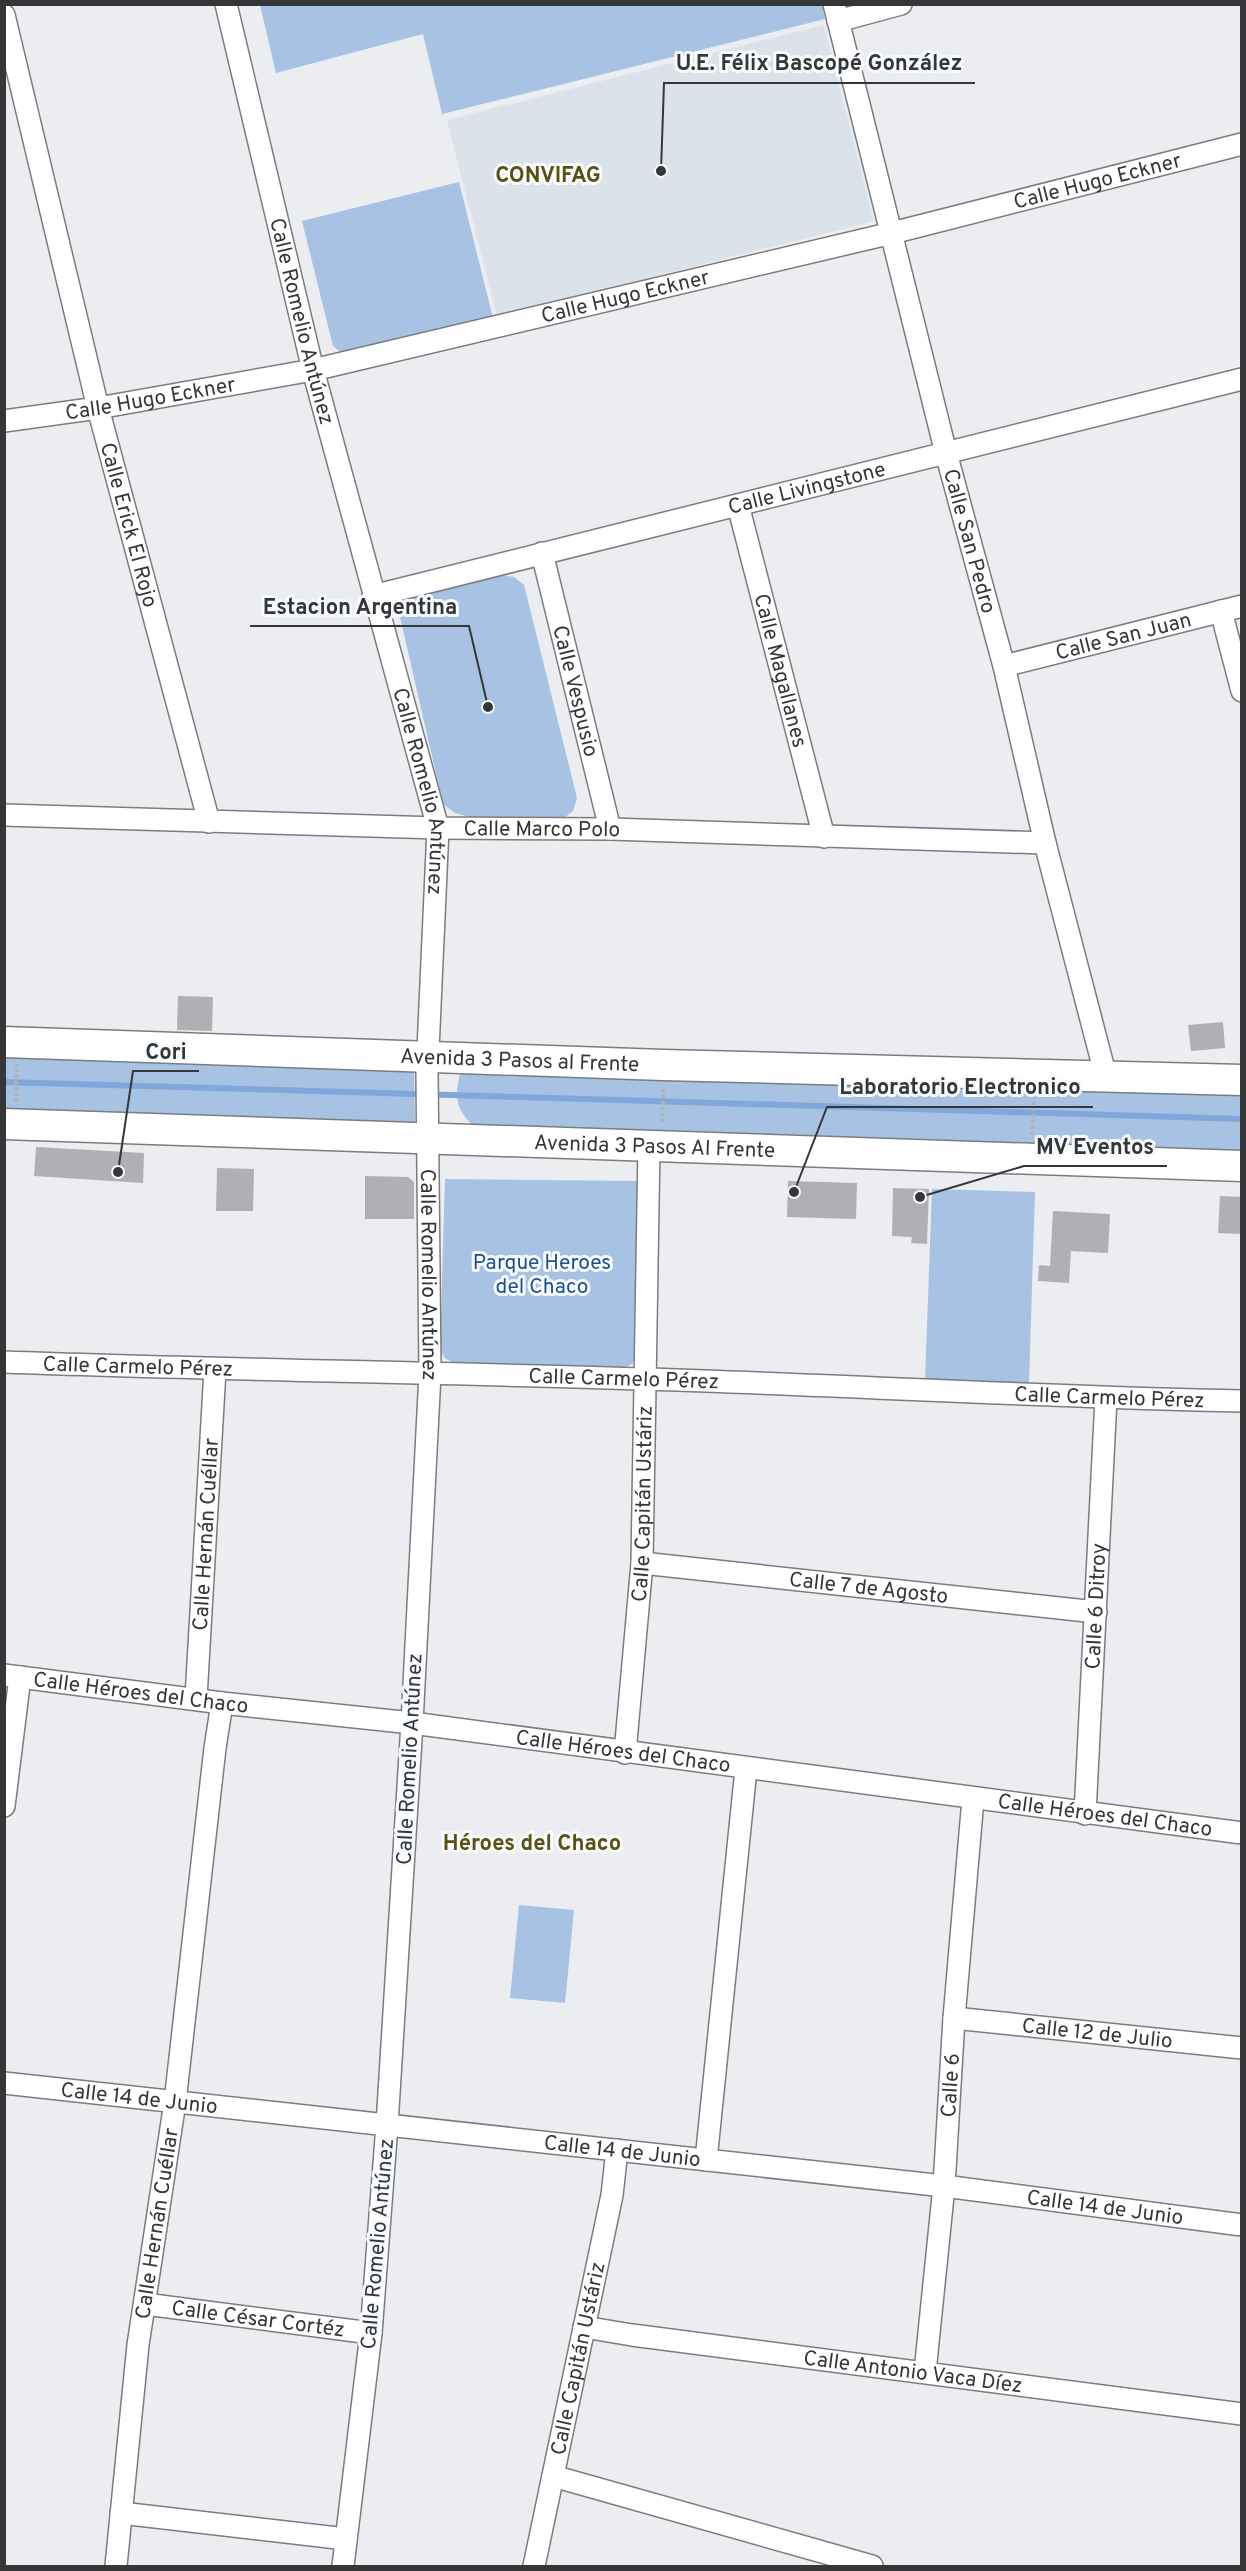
<svg xmlns="http://www.w3.org/2000/svg" width="1246" height="2571" font-family="Overpass,sans-serif">
<rect width="100%" height="100%" fill="#ebedf0"/>
<path fill="#dbe2ea" d="M 824,25 L 874,221 L 497,316 L 447,120 Z"/>
<path fill="#a8c2e4" d="M 822,5 L 825,19 L 442,114 L 423,34 L 276,73 L 260,5 Z
M 459,182 L 495,326 L 347,357 L 333,346 L 302,221 Z
M 503,575 L 514,577 L 524,585 L 577,798 L 573,811 L 564,818 L 470,817 L 455,813 L 443,804 L 400,617 L 407,604 L 417,595 Z
M 5,1053 L 414,1067 L 415,1121 L 402,1129 L 5,1116 Z
M 461,1070 L 1241,1089 L 1241,1154 L 478,1130 C 456,1111 453,1099 461,1070 Z
M 445,1179 L 643,1181 L 637,1356 L 632,1364 L 622,1369 L 457,1364 L 446,1359 L 440,1351 Z
M 932,1189 L 1035,1192 L 1029,1383 L 925,1380 Z
M 519,1905 L 574,1910 L 565,2003 L 510,1998 Z"/>
<g fill="none" stroke-linecap="round" stroke-linejoin="round">
<path stroke="#81a7da" stroke-width="6" d="M 4,1082 C 417,1092 829,1108 1242,1119"/>
</g>
<path fill="#aeb0b3" d="M 178,996 L 213,997 L 212,1031 L 177,1030 Z
M 1223,1022 L 1225,1048 L 1191,1051 L 1188,1025 Z
M 36,1147 L 144,1153 L 143,1183 L 34,1176 Z
M 217,1168 L 254,1169 L 253,1211 L 216,1211 Z
M 365,1176 L 408,1177 L 414,1182 L 414,1219 L 365,1219 Z
M 788,1181 L 857,1183 L 856,1219 L 787,1217 Z
M 893,1188 L 929,1189 L 927,1244 L 911,1243 L 912,1237 L 892,1236 Z
M 1220,1196 L 1242,1197 L 1242,1234 L 1218,1233 Z
M 1053,1211 L 1110,1214 L 1108,1253 L 1071,1251 L 1069,1283 L 1038,1281 L 1039,1265 L 1050,1266 Z"/>
<g fill="none" stroke-linecap="round" stroke-linejoin="round">
<g stroke="#7a7c7f" stroke-width="24">
<g id="street">
<path id="s1" d="M 226,4 L 313,370 L 438,828 L 427,1072 L 430,1374 L 412,1723 L 387,2125 L 371,2333 L 343,2566"/>
<path id="s2" d="M 834,4 L 946,453 L 1004,666 L 1045,843 L 1106,1077"/>
<path id="s3" d="M 4,15 L 98,408 L 209,822"/>
<path d="M 838,21 L 901,4"/>
<path id="s4" d="M 4,421 L 98,408 L 313,370 L 892,233 L 1242,144"/>
<path id="s5" d="M 738,505 L 824,837"/>
<path id="s6" d="M 542,553 L 610,829"/>
<path id="s7" d="M 373,596 L 1242,379"/>
<path d="M 1221,611 L 1242,691"/>
<path id="s8" d="M 1004,666 L 1242,606"/>
<path id="s9" d="M 4,815 L 438,828 L 610,829 L 1045,843"/>
<path id="s10" d="M 4,1362 C 218,1370 431,1372 645,1379 C 844,1385 1042,1397 1242,1401"/>
<path id="s11" d="M 642,1563 L 1096,1612"/>
<path id="s12" d="M 4,1675 L 222,1703 L 412,1723 L 1242,1833"/>
<path id="s13" d="M 196,1698 L 215,1370"/>
<path id="s14" d="M 625,1753 L 642,1563 L 649,1146"/>
<path d="M 4,1806 L 20,1677"/>
<path id="s15" d="M 1085,1814 L 1106,1398"/>
<path id="s16" d="M 954,2018 L 1242,2048"/>
<path id="s17" d="M 4,2083 L 944,2186 L 1242,2225"/>
<path d="M 706,2160 L 746,1769"/>
<path id="s18" d="M 145,2304 L 371,2333"/>
<path id="s19" d="M 584,2327 L 632,2335 L 1242,2414"/>
<path id="s20" d="M 925,2372 L 944,2186 L 954,2018 L 973,1799"/>
<path d="M 553,2476 L 872,2566"/>
<path d="M 121,2513 L 346,2539"/>
<path id="s21" d="M 116,2566 L 138,2345 L 175,2102 L 215,1748 L 222,1703"/>
<path id="s22" d="M 534,2566 L 612,2195 L 617,2150"/>
</g>
</g>
<g stroke="#7a7c7f" stroke-width="33">
<g id="secondary">
<path id="s23" d="M 4,1042 L 663,1065 L 1242,1080"/>
<path id="s24" d="M 4,1124 L 1242,1166"/>
</g>
</g>
<path stroke="#b0b2b4" stroke-width="4" stroke-dasharray="3 3" stroke-linecap="butt" d="M 16,1102 L 17,1064
M 662,1122 L 663,1087
M 1032,1135 L 1034,1098"/>
<use href="#street" stroke="#fff" stroke-width="21"/>
<use href="#secondary" stroke="#fff" stroke-width="30"/>
</g>
<g text-anchor="middle" stroke-width="6" stroke-linejoin="round" paint-order="stroke">
<g font-size="21" fill="#353638" stroke="#f8fbfe">
<text dy="7" stroke="none"><textPath href="#s4" startOffset="1120">Calle Hugo Eckner</textPath></text>
<text dy="7" stroke="none"><textPath href="#s4" startOffset="634">Calle Hugo Eckner</textPath></text>
<text dy="7" stroke="none"><textPath href="#s1" startOffset="326">Calle Romelio Antúnez</textPath></text>
<text dy="7" stroke="none"><textPath href="#s4" startOffset="148">Calle Hugo Eckner</textPath></text>
<text dy="7" stroke="none"><textPath href="#s7" startOffset="447">Calle Livingstone</textPath></text>
<text dy="7" stroke="none"><textPath href="#s3" startOffset="525">Calle Erick El Rojo</textPath></text>
<text dy="7" stroke="none"><textPath href="#s2" startOffset="554">Calle San Pedro</textPath></text>
<text dy="7" stroke="none"><textPath href="#s8" startOffset="123">Calle San Juan</textPath></text>
<text dy="7" stroke="none"><textPath href="#s5" startOffset="171">Calle Magallanes</textPath></text>
<text dy="7" stroke="none"><textPath href="#s6" startOffset="142">Calle Vespusio</textPath></text>
<text dy="7" stroke="none"><textPath href="#s1" startOffset="812">Calle Romelio Antúnez</textPath></text>
<text dy="7" stroke="none"><textPath href="#s9" startOffset="538">Calle Marco Polo</textPath></text>
<text dy="7" stroke="none"><textPath href="#s23" startOffset="516">Avenida 3 Pasos al Frente</textPath></text>
<text dy="7" stroke="none"><textPath href="#s24" startOffset="651">Avenida 3 Pasos Al Frente</textPath></text>
<text dy="7" stroke="none"><textPath href="#s1" startOffset="1298">Calle Romelio Antúnez</textPath></text>
<text dy="7" stroke="none"><textPath href="#s10" startOffset="134">Calle Carmelo Pérez</textPath></text>
<text dy="7" stroke="none"><textPath href="#s10" startOffset="620">Calle Carmelo Pérez</textPath></text>
<text dy="7" stroke="none"><textPath href="#s10" startOffset="1106">Calle Carmelo Pérez</textPath></text>
<text dy="7" stroke="none"><textPath href="#s14" startOffset="250">Calle Capitán Ustáriz</textPath></text>
<text dy="7" stroke="none"><textPath href="#s13" startOffset="164">Calle Hernán Cuéllar</textPath></text>
<text dy="7" stroke="none"><textPath href="#s11" startOffset="228">Calle 7 de Agosto</textPath></text>
<text dy="7" stroke="none"><textPath href="#s15" startOffset="208">Calle 6 Ditroy</textPath></text>
<text dy="7" stroke="none"><textPath href="#s12" startOffset="138">Calle Héroes del Chaco</textPath></text>
<text dy="7" stroke="none"><textPath href="#s12" startOffset="624">Calle Héroes del Chaco</textPath></text>
<text transform="translate(409 1759) rotate(-87)" y="7">Calle Romelio Antúnez</text>
<text dy="7" stroke="none"><textPath href="#s12" startOffset="1110">Calle Héroes del Chaco</textPath></text>
<text dy="7" stroke="none"><textPath href="#s16" startOffset="144">Calle 12 de Julio</textPath></text>
<text dy="7" stroke="none"><textPath href="#s20" startOffset="288">Calle 6</textPath></text>
<text dy="7" stroke="none"><textPath href="#s17" startOffset="136">Calle 14 de Junio</textPath></text>
<text dy="7" stroke="none"><textPath href="#s17" startOffset="622">Calle 14 de Junio</textPath></text>
<text dy="7" stroke="none"><textPath href="#s17" startOffset="1108">Calle 14 de Junio</textPath></text>
<text dy="7" stroke="none"><textPath href="#s21" startOffset="345">Calle Hernán Cuéllar</textPath></text>
<text transform="translate(377 2244) rotate(-85)" y="7">Calle Romelio Antúnez</text>
<text dy="7" stroke="none"><textPath href="#s18" startOffset="114">Calle César Cortéz</textPath></text>
<text dy="7" stroke="none"><textPath href="#s22" startOffset="212">Calle Capitán Ustáriz</textPath></text>
<text dy="7" stroke="none"><textPath href="#s19" startOffset="332">Calle Antonio Vaca Díez</textPath></text>
</g>
<g font-size="21" fill="#1c4f8c" stroke="#f8fbfe">
<text x="542" y="1269">Parque Heroes<tspan x="542" dy="24">del Chaco</tspan></text>
</g>
<g font-size="22" font-weight="bold" fill="#595011" stroke="#f8fbfe">
<text x="548" y="182">CONVIFAG</text>
<text x="532" y="1850">Héroes del Chaco</text>
</g>
</g>
<path fill="none" stroke="#353638" stroke-width="2" d="M661 171L664 83H975M488 707L469 626H250M118 1172L133 1071H199M794 1192L827 1107H1093M920 1197L1024 1166H1167"/>
<g fill="#353638" stroke="#f8fbfe" stroke-width="2">
<circle cx="661" cy="171" r="6"/>
<circle cx="488" cy="707" r="6"/>
<circle cx="118" cy="1172" r="6"/>
<circle cx="794" cy="1192" r="6"/>
<circle cx="920" cy="1197" r="6"/>
</g>
<g font-size="22" text-anchor="middle" font-weight="bold" fill="#353638" stroke="#f8fbfe" stroke-width="6" stroke-linejoin="round" paint-order="stroke">
<text x="819" y="70">U.E. Félix Bascopé González</text>
<text x="360" y="614">Estacion Argentina</text>
<text x="166" y="1059">Cori</text>
<text x="960" y="1094">Laboratorio Electronico</text>
<text x="1095" y="1154">MV Eventos</text>
</g>
<rect width="1246" height="2571" fill="none" stroke="#353638" stroke-width="12"/>
</svg>
